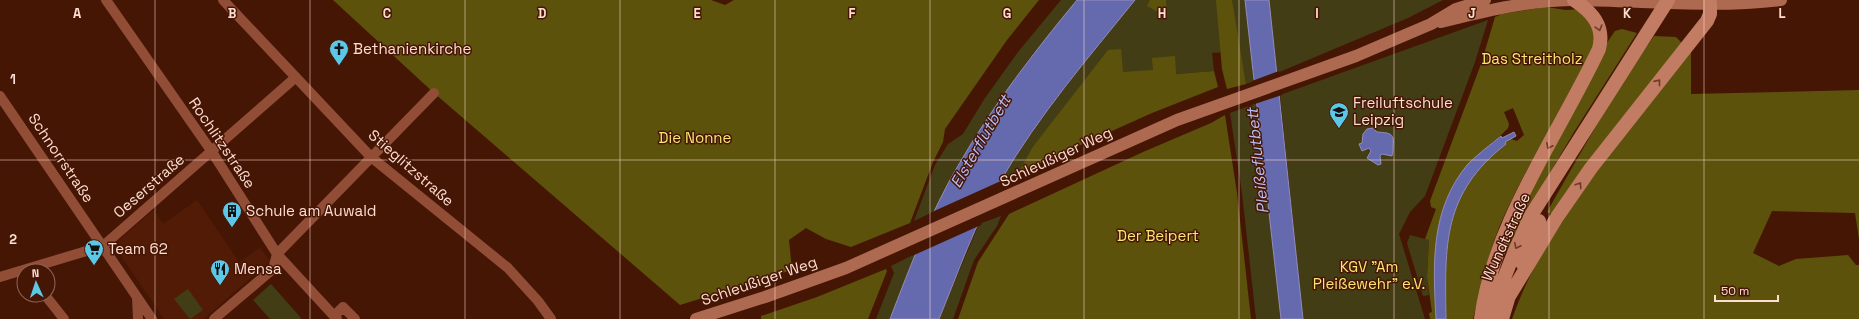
<svg xmlns="http://www.w3.org/2000/svg" width="1859" height="319" font-family="'Space Grotesk',sans-serif">
<rect width="100%" height="100%" fill="#461605"/>
<path fill="#521b06" d="M 197,200 L 239,262 L 260,248 L 270,261 L 204,319 L 164,319 L 117,250 L 119,240 L 154,210 L 163,224 Z"/>
<path fill="#433d16" d="M 1061,0 L 1077,0 L 1028,60 L 996,105 L 958,165 L 935,211 L 914,221 L 935,165 L 948,144 L 963,134 L 985,98 L 1018,52 Z
M 1135,0 L 1245,0 L 1254,81 L 1246,84 L 1240,51 L 1212,53 L 1214,71 L 1109,79 L 1032,148 L 1018,173 L 999,182 C 1039,117 1087,59 1135,0 Z
M 1269,0 L 1443,0 L 1408,18 L 1277,73 Z
M 1488,20 L 1475,62 L 1425,196 L 1410,212 L 1399,234 L 1425,319 L 1303,319 L 1280,95 Z
M 1257,103 L 1281,319 L 1256,319 L 1242,193 L 1230,113 Z
M 1001,216 L 997,226 L 974,260 L 953,319 L 939,319 L 979,224 Z
M 1410,235 L 1429,240 L 1427,277 L 1429,295 L 1423,296 L 1407,243 Z
M 915,254 L 890,319 L 876,319 L 894,273 L 891,266 Z
M 271,284 L 301,318 L 300,319 L 270,319 L 253,300 Z
M 188,289 L 203,310 L 190,319 L 174,299 Z"/>
<path fill="#5d520c" d="M 333,0 L 711,0 L 725,5 L 734,0 L 1039,0 L 1007,40 L 945,129 L 943,142 L 933,162 L 910,223 L 851,247 L 826,239 L 806,228 L 789,240 L 792,270 L 680,305 L 434,93 Z
M 1150,0 L 1166,0 L 1167,17 L 1147,6 Z
M 1216,0 L 1232,0 L 1246,84 L 1227,89 L 1222,69 Z
M 1546,7 L 1566,10 L 1581,9 L 1593,26 L 1594,44 C 1566,106 1527,163 1500,225 C 1488,255 1481,287 1473,319 L 1446,319 C 1445,245 1441,194 1506,144 L 1505,142 L 1511,139 L 1517,141 L 1524,135 L 1513,108 L 1504,112 L 1509,124 L 1508,128 C 1496,141 1482,150 1470,163 C 1429,205 1434,266 1436,319 L 1430,319 L 1429,313 L 1432,312 L 1427,277 L 1429,240 L 1425,239 L 1436,209 L 1431,207 L 1430,201 L 1481,64 L 1495,17 L 1502,14 Z
M 1622,29 L 1637,33 L 1574,132 L 1534,200 L 1509,252 L 1502,250 L 1600,53 L 1615,31 Z
M 1654,36 L 1676,37 L 1683,44 L 1554,215 L 1547,212 C 1581,152 1614,92 1654,36 Z
M 1121,49 L 1123,72 L 1153,70 L 1152,58 L 1175,56 L 1176,74 L 1214,71 L 1218,87 L 1152,113 L 1018,173 L 1032,148 L 1108,50 Z
M 1691,51 L 1691,94 L 1859,90 L 1859,239 L 1855,213 L 1772,211 L 1753,253 L 1779,266 L 1796,259 L 1848,255 L 1856,265 L 1859,265 L 1859,319 L 1512,319 C 1548,217 1625,135 1691,51 Z
M 1225,115 L 1237,193 L 1251,319 L 958,319 L 978,262 L 1009,214 L 1143,152 L 1211,123 Z
M 886,269 L 887,271 L 868,319 L 761,319 L 761,316 L 817,297 Z"/>
<path fill="#656aaf" stroke="#938cba" d="M 1077,0 L 1135,0 C 1088,58 1039,115 1001,180 C 975,223 958,273 939,319 L 890,319 C 910,267 930,213 959,164 C 993,105 1034,52 1077,0 Z
M 1245,0 L 1269,0 L 1303,319 L 1281,319 Z
M 1373,128 L 1377,132 C 1388,133 1395,132 1393,146 C 1393,150 1393,152 1392,156 L 1382,154 L 1380,156 L 1381,164 L 1378,165 L 1367,158 L 1371,151 L 1369,148 L 1362,151 L 1359,144 L 1362,143 L 1363,134 L 1367,129 Z
M 1514,132 L 1516,136 L 1505,142 L 1506,144 C 1442,194 1445,245 1446,319 L 1436,319 C 1433,264 1430,209 1468,164 C 1478,154 1490,145 1501,136 L 1502,138 Z"/>
<path fill="#461605" d="M 1279,71 L 1282,95 L 1255,104 L 1252,81 Z
M 1003,180 L 981,225 L 912,256 L 932,212 Z"/>
<g fill="none" stroke-linecap="round" stroke-linejoin="round">
<path stroke="#914d35" stroke-width="10" d="M 106,0 L 212,152 L 277,254 L 334,316
M 223,0 L 371,157 L 508,268 L 538,301 L 551,319
M 0,96 L 152,319
M 0,277 L 103,246 L 296,77
M 45,295 L 64,319
M 137,297 L 138,319
M 214,319 L 273,269 L 277,254 L 434,93
M 337,319 L 334,316 L 343,307 L 355,319"/>
<path stroke="#ae6951" stroke-width="12" d="M 1579,0 C 1646,1 1715,8 1781,0
M 1441,22 C 1484,11 1526,1 1571,0
M 696,319 L 765,297 L 846,268 L 1177,120 L 1356,56 L 1431,24 L 1456,9 L 1485,0"/>
<path stroke="#c27c64" stroke-width="14" d="M 1522,263 L 1539,221
M 1508,298 L 1557,217 L 1591,168 L 1707,21 L 1710,14 L 1710,3
M 1481,319 C 1494,222 1558,136 1599,49 C 1605,26 1592,12 1574,0
M 1488,319 L 1514,253 L 1530,217 L 1668,0
M 1502,319 L 1511,289"/>
</g>
<defs><path id="oneway-chevron" d="M-2-3.5L2.5 0L-2 3.5" fill="none" stroke-width="1.6" stroke-linecap="round" stroke-linejoin="round"/></defs>
<g stroke="#713a26">
<use href="#oneway-chevron" transform="translate(1599 28) rotate(74)"/>
<use href="#oneway-chevron" transform="translate(1658 82) rotate(-51)"/>
<use href="#oneway-chevron" transform="translate(1549 146) rotate(117)"/>
<use href="#oneway-chevron" transform="translate(1579 185) rotate(-56)"/>
<use href="#oneway-chevron" transform="translate(1517 246) rotate(116)"/>
</g>
<path fill="none" stroke="#feddd2" stroke-width="1" stroke-opacity="0.55" d="M 155,0 L 155,319M 310,0 L 310,319M 465,0 L 465,319M 620,0 L 620,319M 775,0 L 775,319M 930,0 L 930,319M 1084,0 L 1084,319M 1239,0 L 1239,319M 1394,0 L 1394,319M 1549,0 L 1549,319M 1704,0 L 1704,319M 0,160 L 1859,160"/>
<defs>
<g id="church-pin" transform="scale(1)"><path d="M0 17L-7.5 6A9.5 9.5 0 1 1 7.5 6Z" fill="#5bc8e7" stroke="#461605"/><path d="M-1.2-6h2.4v3.5h3.3v2.4h-3.3V6h-2.4V-.1h-3.3v-2.4h3.3Z" fill="#111"/></g>
<g id="school-pin" transform="scale(1)"><path d="M0 17L-7.5 6A9.5 9.5 0 1 1 7.5 6Z" fill="#5bc8e7" stroke="#461605"/><path d="M0-5L7-2L0 1L-7-2ZM-4 1L0 2.5L4 1V4Q0 6-4 4Z" fill="#111"/></g>
<g id="building-pin" transform="scale(1)"><path d="M0 17L-7.5 6A9.5 9.5 0 1 1 7.5 6Z" fill="#5bc8e7" stroke="#461605"/><path d="M-4-6H4V6H1V3H-1V6H-4ZM-2.5-4.3h1.7v1.8h-1.7ZM.8-4.3h1.7v1.8H.8ZM-2.5-1h1.7V.8h-1.7ZM.8-1h1.7V.8H.8Z" fill="#111"/></g>
<g id="supermarket-pin" transform="scale(1)"><path d="M0 17L-7.5 6A9.5 9.5 0 1 1 7.5 6Z" fill="#5bc8e7" stroke="#461605"/><path d="M-6-5.5h2.5l.6 2H6L4.5 2H-2.5L-4.4-4H-6ZM-1.5 3.2a1.3 1.3 0 1 0 .1 0ZM3 3.2a1.3 1.3 0 1 0 .1 0Z" fill="#111"/></g>
<g id="restaurant-pin" transform="scale(1)"><path d="M0 17L-7.5 6A9.5 9.5 0 1 1 7.5 6Z" fill="#5bc8e7" stroke="#461605"/><path d="M-5-6h1v4h1v-4h1v4h1v-4h1v5L-1.5 .5V6h-2V.5L-5-1ZM5-6V6H3V1.5H1.5Q1.5-4 5-6Z" fill="#111"/></g>
</defs>
<g fill-rule="evenodd">
<use href="#church-pin" x="339" y="49"/>
<use href="#school-pin" x="1339" y="112"/>
<use href="#building-pin" x="232" y="211"/>
<use href="#supermarket-pin" x="94" y="249"/>
<use href="#restaurant-pin" x="220" y="269"/>
</g>
<g text-anchor="middle" stroke-width="3" stroke-linejoin="round" paint-order="stroke">
<g font-size="15" fill="#feddd2" stroke="#461605" text-anchor="start">
<text x="353" y="54">Bethanienkirche</text>
<text x="1353" y="108">Freiluftschule<tspan x="1353" dy="17">Leipzig</tspan></text>
<text x="246" y="216">Schule am Auwald</text>
<text x="108" y="254">Team 62</text>
<text x="234" y="274">Mensa</text>
</g>
<g font-size="15" fill="#fae673" stroke="#461605">
<text x="1532" y="64">Das Streitholz</text>
<text x="695" y="143">Die Nonne</text>
<text x="1158" y="241">Der Beipert</text>
<text x="1369" y="272">KGV "Am<tspan x="1369" dy="17">Pleißewehr" e.V.</tspan></text>
</g>
<g font-size="15" fill="#feddd2" stroke="#461605">
<text transform="translate(222 143) rotate(56)" y="5">Rochlitzstraße</text>
<text transform="translate(1056 157) rotate(-25)" y="5">Schleußiger Weg</text>
<text transform="translate(61 158) rotate(56)" y="5">Schnorrstraße</text>
<text transform="translate(411 168) rotate(41)" y="5">Stieglitzstraße</text>
<text transform="translate(149 186) rotate(-41)" y="5">Oeserstraße</text>
<text transform="translate(1506 237) rotate(-65)" y="5">Wundtstraße</text>
<text transform="translate(759 281) rotate(-19)" y="5">Schleußiger Weg</text>
</g>
<g font-size="16" font-style="italic" fill="#b8bef8" stroke="#461605">
<text transform="translate(980 141) rotate(-60)" y="6">Elsterflutbett</text>
<text transform="translate(1257 161) rotate(-96)" y="6">Pleißeflutbett</text>
</g>
</g>
<g font-size="13" text-anchor="middle" font-weight="bold" fill="#feddd2" stroke="#461605" stroke-width="3" stroke-linejoin="round" paint-order="stroke">
<text x="77" y="18">A</text>
<text x="232" y="18">B</text>
<text x="387" y="18">C</text>
<text x="542" y="18">D</text>
<text x="697" y="18">E</text>
<text x="852" y="18">F</text>
<text x="1007" y="18">G</text>
<text x="1162" y="18">H</text>
<text x="1317" y="18">I</text>
<text x="1472" y="18">J</text>
<text x="1627" y="18">K</text>
<text x="1782" y="18">L</text>
<text x="13" y="84">1</text>
<text x="13" y="244">2</text>
</g>
<g transform="translate(36 283) rotate(357)"><circle r="19" fill="#461605" stroke="#906657"/>
<path d="M0-3L7 15L0 10L-7 15Z" fill="#5bc8e7"/>
<text y="-6" font-size="11" font-weight="bold" text-anchor="middle" fill="#feddd2">N</text>
</g>
<path d="M1715 295v6h63v-6" fill="none" stroke="#feddd2" stroke-width="2"/>
<text x="1721" y="295" font-size="12" fill="#feddd2" stroke="#461605" stroke-width="3" paint-order="stroke">50 m</text>
</svg>
